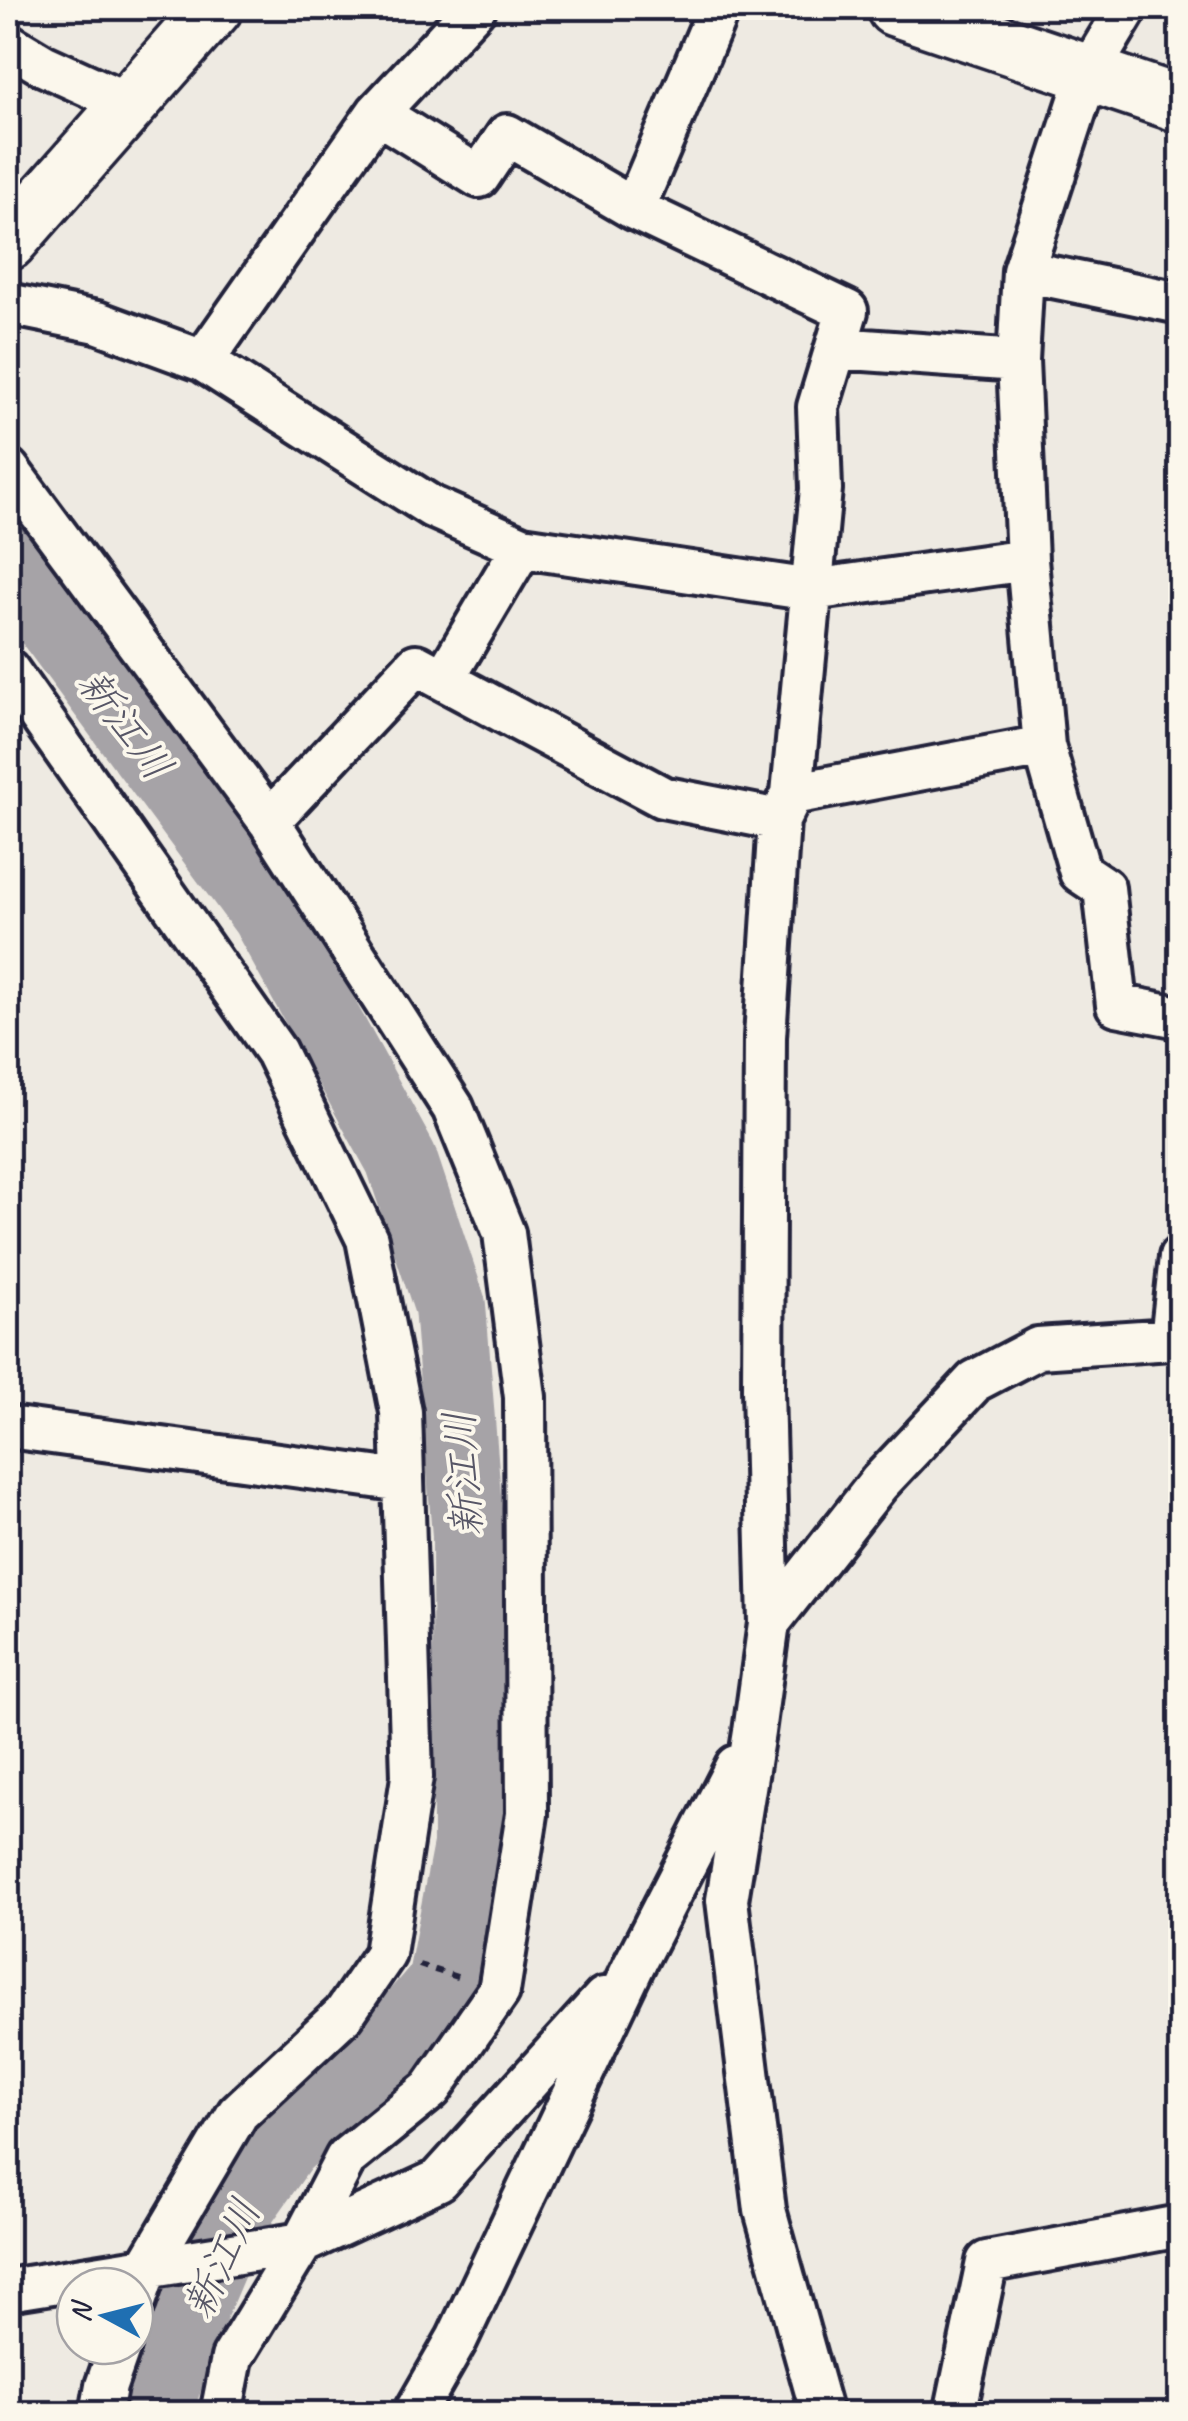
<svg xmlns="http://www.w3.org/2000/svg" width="1188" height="2421" font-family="Caveat,'Klee One',sans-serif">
<rect width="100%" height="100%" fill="#eeeae2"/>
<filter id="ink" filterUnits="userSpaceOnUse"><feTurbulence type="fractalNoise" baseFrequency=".01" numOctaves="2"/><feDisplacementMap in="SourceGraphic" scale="20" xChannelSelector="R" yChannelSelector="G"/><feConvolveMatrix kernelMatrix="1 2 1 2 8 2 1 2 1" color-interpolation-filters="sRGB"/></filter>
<g filter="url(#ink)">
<path fill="#a6a3a7" stroke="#716f7c" stroke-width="2.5" d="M 8,509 L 85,612 L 28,649 L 8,621 Z"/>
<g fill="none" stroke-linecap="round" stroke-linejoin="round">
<path stroke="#a6a3a7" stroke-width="72" d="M 8,564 L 266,913 L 401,1159 L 450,1306 L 468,1535 L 469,1846 L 443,1983 L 376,2061 L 283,2145 L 228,2223 L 194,2303 L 158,2404 L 157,2414"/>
<g stroke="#22223b" stroke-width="48">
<path id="minor" d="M 1127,8 L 1088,73 L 1023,271 L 1018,361 L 1027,560 L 1044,746 L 1080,872 L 1104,888 L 1117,1005 L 1174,1016 L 1180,1020
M 8,44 L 43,65 L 129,104
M 377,113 L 479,177 L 507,135 L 634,209 L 847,311 L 818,407 L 821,489 L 792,794
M 634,209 L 719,8
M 1023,271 L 1180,303
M 8,304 L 97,322 L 203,361 L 432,507 L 522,547 L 812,590 L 1027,560
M 837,348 L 1018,361
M 203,361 L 377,113 L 475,8
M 8,469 L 269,821 L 453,1108 L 504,1233 L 525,1397 L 527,1814 L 499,1991 L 431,2089 L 346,2158 L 302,2243 L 232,2358 L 221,2414
M 8,670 L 276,1052 L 367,1239 L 401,1412 L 412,1777 L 385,1954 L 344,2014 L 238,2113 L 147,2267 L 135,2302
M 444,679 L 522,547
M 269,821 L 416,665 L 662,797 L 779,820
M 1171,1339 L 1180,1257
M 8,1427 L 403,1481
M 769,1623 L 879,1483 L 975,1381 L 1038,1348 L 1171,1339 L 1180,1342
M 8,2290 L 302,2243 L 439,2180 L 604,1998
M 101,2414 L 106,2386 L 120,2346
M 414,2414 L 457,2339 L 634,1965 L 736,1766
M 822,2414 L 765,2210 L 727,1900 L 754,1732 L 769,1623 L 763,1389 L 765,1037 L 779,820 L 792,794 L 1044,746
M 955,2414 L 987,2262 L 1180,2226"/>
</g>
<g stroke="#22223b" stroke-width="62">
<path id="highway" d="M 895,8 L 1180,104
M 8,242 L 214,8"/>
</g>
<path stroke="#22223b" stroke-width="6" stroke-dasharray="8 8" stroke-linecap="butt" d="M 419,1965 L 460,1978"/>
<use href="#minor" stroke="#fbf7ec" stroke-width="40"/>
<use href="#highway" stroke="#fbf7ec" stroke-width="55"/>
</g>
</g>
<g text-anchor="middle" stroke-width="8" stroke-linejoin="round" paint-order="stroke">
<g font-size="42" font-style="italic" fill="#575666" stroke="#fbf7ec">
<text transform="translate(126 724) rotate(53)" y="15">新江川</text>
<text transform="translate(462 1474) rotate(-94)" y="15">新江川</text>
<text transform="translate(221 2258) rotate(-65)" y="15">新江川</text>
</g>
</g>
<rect width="1188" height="2421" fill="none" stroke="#fbf7ec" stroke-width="40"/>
<rect x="20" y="20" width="1148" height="2381" fill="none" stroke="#22223b" stroke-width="4" filter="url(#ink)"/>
<g transform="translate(105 2316) rotate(277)"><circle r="48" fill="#fbf7ec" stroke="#a4a2a5" stroke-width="2.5"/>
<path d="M0-8L18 38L0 25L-18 38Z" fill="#1f6fb2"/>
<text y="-15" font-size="28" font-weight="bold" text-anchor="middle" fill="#22223b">N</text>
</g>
</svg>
